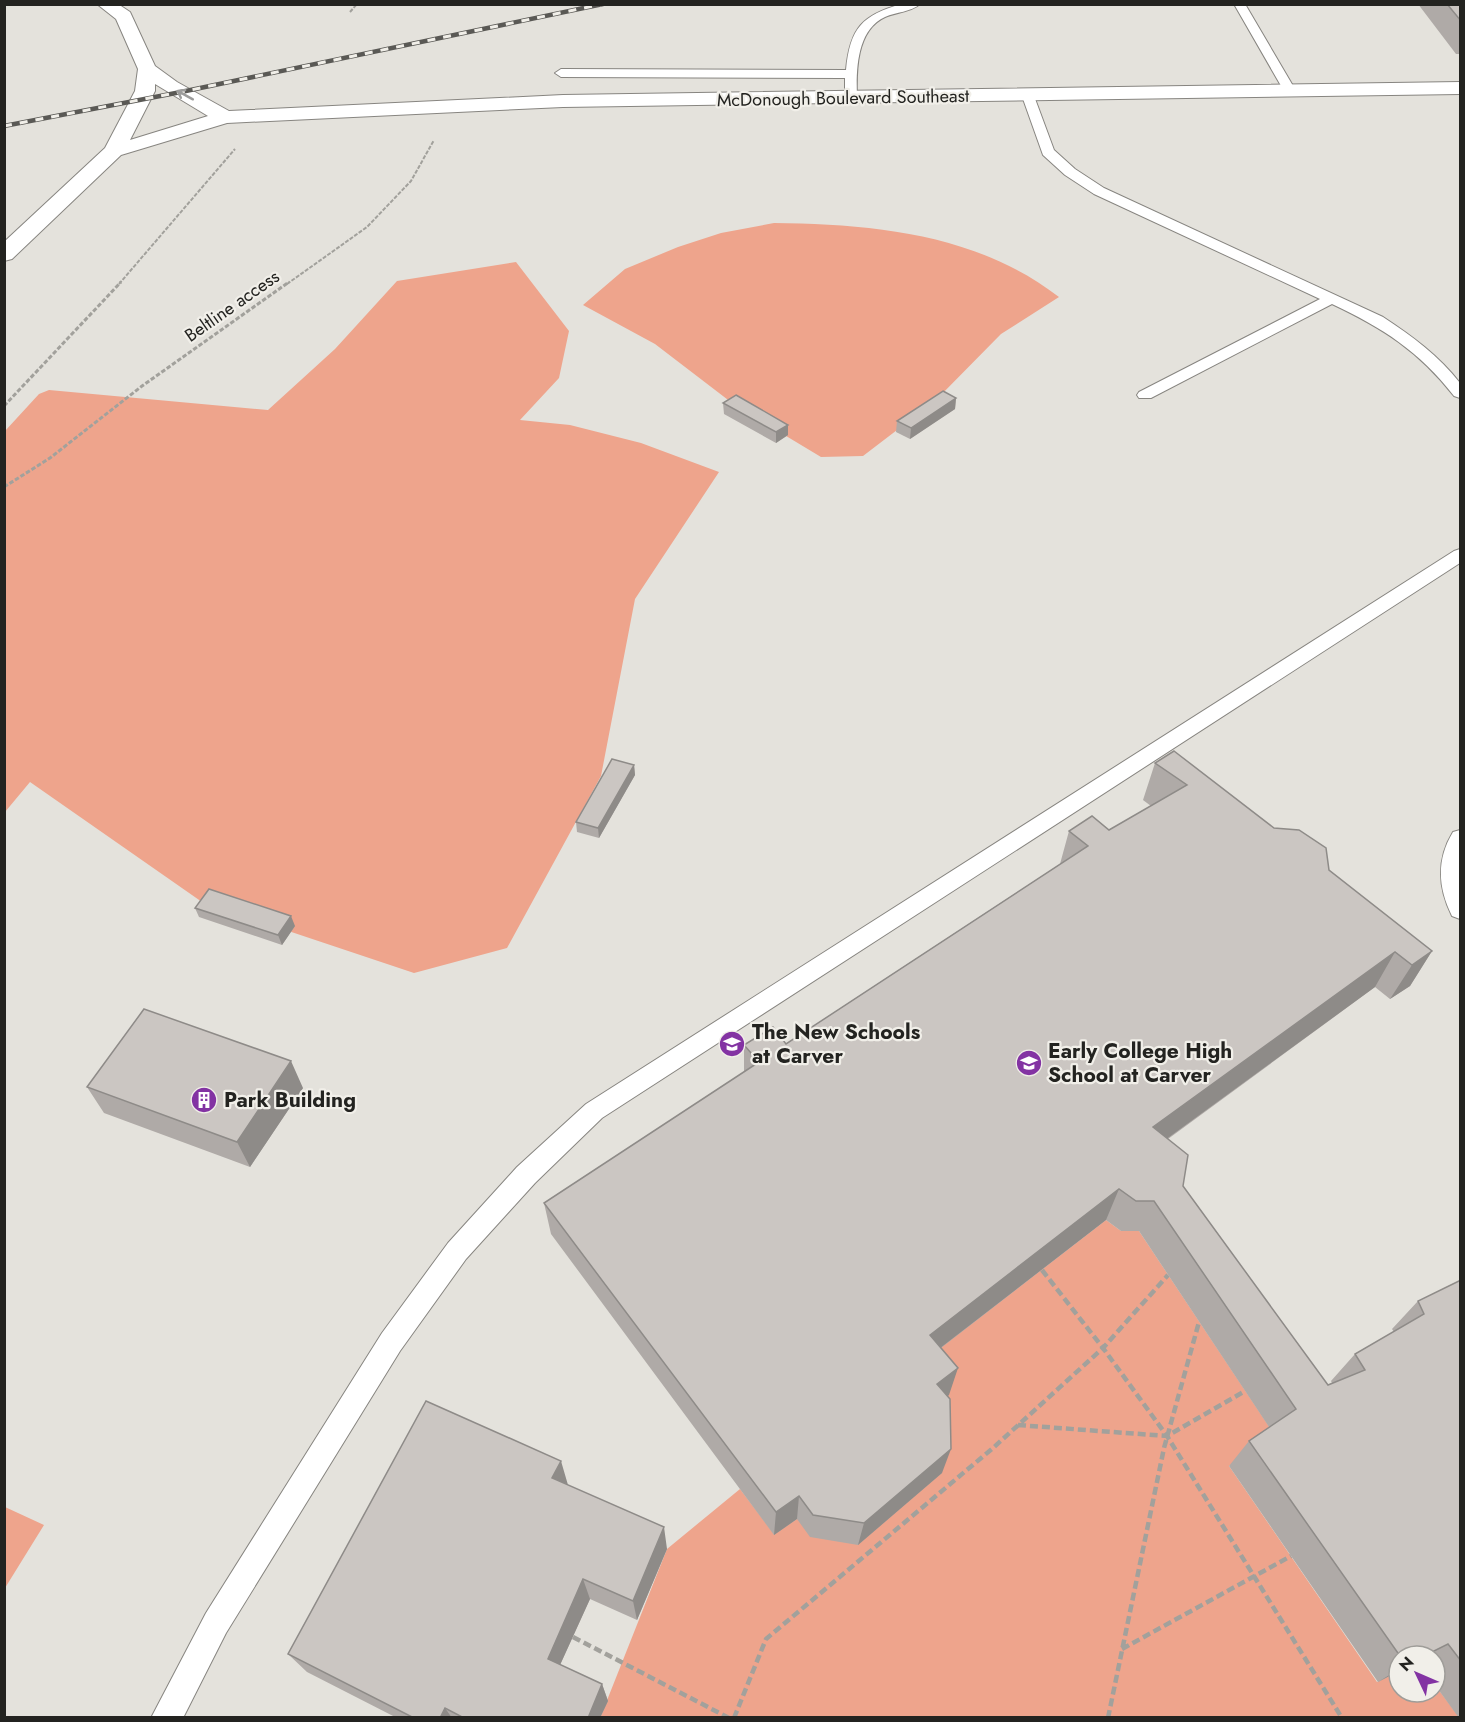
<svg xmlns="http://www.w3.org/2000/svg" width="1465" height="1722" font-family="Jost,sans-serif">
<rect width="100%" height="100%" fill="#e4e2dc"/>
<path fill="#eea48c" d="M 774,223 C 873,224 978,234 1059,297 L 1001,334 L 935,401 L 863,456 L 821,457 L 736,406 L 655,344 L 583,305 L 625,269 L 678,247 L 721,233 Z
M 516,262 L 569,331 L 559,378 L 520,420 L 570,425 L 641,443 L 719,472 L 635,599 L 601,776 L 507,948 L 414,973 L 202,902 L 30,782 L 5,812 L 5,431 L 39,394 L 49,390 L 268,410 L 335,349 L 397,281 Z
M 1106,1220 L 1121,1231 L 1139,1231 L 1274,1434 L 1229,1466 L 1377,1682 L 1399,1671 L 1399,1692 L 1435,1692 L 1435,1685 L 1459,1717 L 600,1718 L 667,1549 L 740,1489 L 774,1534 L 797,1519 L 922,1362 Z
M 5,1507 L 44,1525 L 5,1588 L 4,1507 Z"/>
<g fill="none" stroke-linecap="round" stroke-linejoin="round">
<g stroke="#878580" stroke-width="2">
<path id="service" d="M 902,4 L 920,4 C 911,12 896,12 885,17 C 856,30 856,72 857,98 L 851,102 L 845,98 L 845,78 L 561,77 L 555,73 L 561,69 L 846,70 C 850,28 862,15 902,4 Z
M 1234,4 L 1245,4 L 1296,91 L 1294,94 L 1290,95 L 1284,91 Z
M 1028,92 L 1034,96 L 1054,150 L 1075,169 L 1104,188 L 1383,317 C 1412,336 1439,356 1460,383 L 1460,398 L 1454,396 C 1419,351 1383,328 1332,304 L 1151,398 L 1139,398 L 1137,395 L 1139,392 L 1320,299 L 1094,194 L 1065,175 L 1043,155 L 1022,96 Z
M 1460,549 L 1460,563 L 602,1118 L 535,1183 L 466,1259 L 400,1351 L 226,1633 L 183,1718 L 151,1718 L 206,1613 L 382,1333 L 448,1243 L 517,1167 L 586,1104 L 1454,551 Z
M 1460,830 L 1460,919 L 1452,916 C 1438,888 1436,860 1453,832 Z"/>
</g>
<g stroke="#878580" stroke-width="2">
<path id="secondary" d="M 97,4 L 118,4 L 130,12 L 155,66 L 177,82 L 229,111 L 563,95 L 1460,82 L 1460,94 L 563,107 L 227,123 L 121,155 L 12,259 L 4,261 L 4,242 L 105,148 L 135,91 L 138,69 L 116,19 ZM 155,84 L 208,116 L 130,140 L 155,91 Z"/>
</g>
<path stroke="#a2a19c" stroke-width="2" stroke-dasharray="4 1.5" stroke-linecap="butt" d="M 350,12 L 357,4
M 119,284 L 235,149
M 287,284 L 367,227 L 411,181 L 434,140"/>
<path stroke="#a2a19c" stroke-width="3" stroke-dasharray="4.5 2" stroke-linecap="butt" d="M 4,406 L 121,282
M 4,487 L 50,458 L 142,386 L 289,282"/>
<path stroke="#a2a19c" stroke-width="4.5" stroke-dasharray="8 4" stroke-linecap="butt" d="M 1042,1270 L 1103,1348 L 1167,1436 L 1342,1718
M 1018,1425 L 1167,1436 L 1245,1391
M 573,1637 L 729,1718
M 1122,1649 L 1291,1556
M 734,1718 L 766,1639 L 993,1448 L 1103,1348 L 1168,1275
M 1108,1718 L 1164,1448 L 1199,1322"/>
<use href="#service" fill="#fff" fill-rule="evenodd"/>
<use href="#secondary" fill="#fff" fill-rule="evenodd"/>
<g stroke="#5a5955" stroke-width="4.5">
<path id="rail" d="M 4,126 L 181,92 L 603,4"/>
</g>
<use href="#rail" stroke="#f1efe9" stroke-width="3" stroke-dasharray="8" stroke-linecap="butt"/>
</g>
<path fill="#afaaa7" d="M 1418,4 L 1461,4 L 1461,54 L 1456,54 Z
M 956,398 L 955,409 L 910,439 L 896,432 L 897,421 Z
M 723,403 L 788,425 L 788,435 L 776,443 L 724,414 Z
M 1155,763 L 1329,870 L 1432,951 L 1410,986 L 1390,999 L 1375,987 L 1168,1139 L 1183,1186 L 1328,1385 L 1332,1383 L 1331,1381 L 1355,1354 L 1394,1332 L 1392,1329 L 1418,1301 L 1461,1280 L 1461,1718 L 1459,1718 L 1435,1685 L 1435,1656 L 1399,1656 L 1399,1671 L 1378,1682 L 1229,1466 L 1249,1441 L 1269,1427 L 1139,1231 L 1121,1231 L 1106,1220 L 941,1348 L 949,1395 L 947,1396 L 942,1473 L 858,1545 L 810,1537 L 797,1519 L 774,1535 L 551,1234 L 544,1203 L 744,1072 L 744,1045 L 786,1044 L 1060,864 L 1069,831 L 1109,830 L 1151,806 L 1143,800 Z
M 634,765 L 635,775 L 599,838 L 577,832 L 576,822 Z
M 195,908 L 295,926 L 282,945 L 199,917 Z
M 87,1087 L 303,1088 L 250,1167 L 104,1113 Z
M 568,1485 L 667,1549 L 637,1620 L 590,1599 L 560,1665 L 602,1684 L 608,1701 L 600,1718 L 397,1718 L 307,1672 L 288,1654 Z"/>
<path fill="#8e8b88" d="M 956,398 L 955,409 L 910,439 L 911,428 Z
M 788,425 L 788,435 L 776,443 L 776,432 Z
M 634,765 L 635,775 L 599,838 L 598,828 Z
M 291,916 L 295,926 L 282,945 L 278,935 Z
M 1432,951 L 1410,986 L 1390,999 L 1412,965 Z
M 1395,952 L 1375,987 L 1139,1159 L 1153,1127 Z
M 291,1061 L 303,1088 L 250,1167 L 237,1142 Z
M 1119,1189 L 1106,1220 L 922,1362 L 930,1335 Z
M 958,1368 L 949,1395 L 929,1410 L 937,1384 Z
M 951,1449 L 942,1473 L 858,1545 L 864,1523 Z
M 561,1461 L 568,1485 L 552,1478 Z
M 799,1496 L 797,1519 L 774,1535 L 776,1512 Z
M 664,1527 L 667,1549 L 637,1620 L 633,1601 Z
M 583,1579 L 590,1599 L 555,1676 L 548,1659 Z
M 1399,1669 L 1399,1671 L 1378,1682 Z
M 602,1684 L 608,1701 L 600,1718 L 588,1718 Z
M 445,1708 L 452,1718 L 440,1718 Z"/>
<path fill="#cbc6c2" stroke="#8e8b88" stroke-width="1.5" d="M 1447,4 L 1461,4 L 1461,21 Z
M 943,391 L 956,398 L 911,428 L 897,421 Z
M 736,395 L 788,425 L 776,432 L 723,403 Z
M 1174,751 L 1274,828 L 1299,830 L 1326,848 L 1329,870 L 1432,951 L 1412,965 L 1395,952 L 1153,1127 L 1188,1155 L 1183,1186 L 1328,1385 L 1365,1370 L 1355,1354 L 1424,1314 L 1418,1301 L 1461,1280 L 1461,1661 L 1448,1644 L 1424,1656 L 1400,1656 L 1249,1441 L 1296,1409 L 1154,1201 L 1136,1201 L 1119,1189 L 930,1335 L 958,1368 L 937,1384 L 950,1399 L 951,1449 L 864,1523 L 813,1515 L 799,1496 L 776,1512 L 544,1203 L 759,1062 L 744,1045 L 773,1027 L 786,1044 L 1088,846 L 1069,831 L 1092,816 L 1109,830 L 1187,785 L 1155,763 Z
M 612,759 L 634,765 L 598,828 L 576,822 Z
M 209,889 L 291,916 L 278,935 L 195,908 Z
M 144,1009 L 291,1061 L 237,1142 L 87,1087 Z
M 426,1401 L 561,1461 L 552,1478 L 664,1527 L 633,1601 L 583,1579 L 548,1659 L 602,1684 L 588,1718 L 464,1718 L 445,1708 L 440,1718 L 414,1718 L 288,1654 Z"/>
<defs><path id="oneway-shaft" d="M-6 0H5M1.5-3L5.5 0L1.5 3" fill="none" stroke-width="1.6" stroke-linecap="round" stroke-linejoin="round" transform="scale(1.5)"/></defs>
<use stroke="#9c9c9b" href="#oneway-shaft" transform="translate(185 95) rotate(-151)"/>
<defs>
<g id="school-disc" transform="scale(1.35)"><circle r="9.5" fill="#8333a3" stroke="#f1efe9"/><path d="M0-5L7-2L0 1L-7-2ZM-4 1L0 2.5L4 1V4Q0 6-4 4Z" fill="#fff"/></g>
<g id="building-disc" transform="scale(1.35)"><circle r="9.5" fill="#8333a3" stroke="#f1efe9"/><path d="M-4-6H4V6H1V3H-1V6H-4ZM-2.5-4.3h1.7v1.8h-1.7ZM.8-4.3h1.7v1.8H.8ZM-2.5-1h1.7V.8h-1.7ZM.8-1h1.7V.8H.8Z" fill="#fff"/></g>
</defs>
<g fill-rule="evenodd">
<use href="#school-disc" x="732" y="1044"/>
<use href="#school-disc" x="1029" y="1063"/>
<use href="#building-disc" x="204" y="1100"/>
</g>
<g text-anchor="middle" stroke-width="4.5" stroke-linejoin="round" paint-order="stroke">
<g font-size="18" fill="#232320" stroke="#f1efe9">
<text transform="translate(843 98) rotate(-1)" y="6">McDonough Boulevard Southeast</text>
<text transform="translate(232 306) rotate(-35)" y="6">Beltline access</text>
</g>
<g font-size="21" font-weight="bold" fill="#232320" stroke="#f1efe9" text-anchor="start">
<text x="752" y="1039">The New Schools<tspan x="752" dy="24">at Carver</tspan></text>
<text x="1048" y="1058">Early College High<tspan x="1048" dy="24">School at Carver</tspan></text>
<text x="224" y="1107">Park Building</text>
</g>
</g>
<rect width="1465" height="1722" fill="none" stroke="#232320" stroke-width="12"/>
<g transform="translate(1417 1674) rotate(314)"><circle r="28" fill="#f1efe9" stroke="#9f9d99" stroke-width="1.5"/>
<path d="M0-4.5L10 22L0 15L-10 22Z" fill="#8333a3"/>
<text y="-9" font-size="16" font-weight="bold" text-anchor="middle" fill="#232320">N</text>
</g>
</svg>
